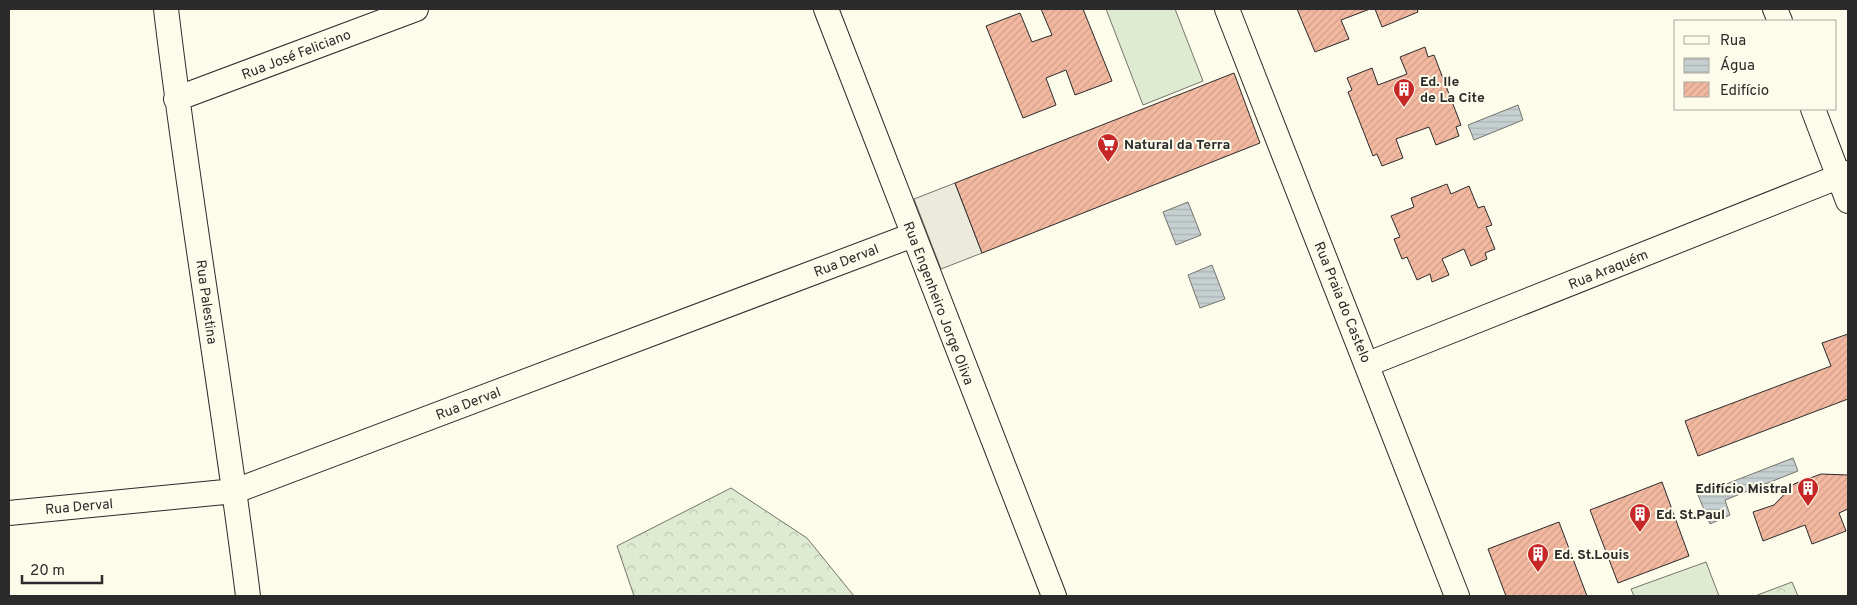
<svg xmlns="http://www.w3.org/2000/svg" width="1857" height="605" font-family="Overpass,sans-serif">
<defs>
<pattern id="forest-crowns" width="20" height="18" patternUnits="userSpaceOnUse" patternTransform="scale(1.25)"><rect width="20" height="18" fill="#deebd1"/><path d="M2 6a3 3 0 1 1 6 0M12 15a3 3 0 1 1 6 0" fill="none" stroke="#bfcab4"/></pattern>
<pattern id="water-rules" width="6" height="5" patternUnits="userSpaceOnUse" patternTransform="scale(1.25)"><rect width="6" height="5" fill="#c7d0d0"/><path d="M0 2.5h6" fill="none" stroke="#abb3b3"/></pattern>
<pattern id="building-hatch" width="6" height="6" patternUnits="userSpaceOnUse" patternTransform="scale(1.25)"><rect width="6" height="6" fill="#f2b8a0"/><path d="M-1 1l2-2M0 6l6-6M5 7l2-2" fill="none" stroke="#d09e8a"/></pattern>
</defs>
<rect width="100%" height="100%" fill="#fdfbea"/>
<path fill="#deebd1" stroke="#74746e" d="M 1106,9 L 1175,9 L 1203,81 L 1143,105 Z
M 1706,562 L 1719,596 L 1634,596 L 1631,589 Z"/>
<path fill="url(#forest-crowns)" stroke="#74746e" d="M 731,488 L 807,538 L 854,596 L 634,596 L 617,546 Z
M 1792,582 L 1798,596 L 1755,596 Z"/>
<path fill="#eceadb" stroke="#74746e" d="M 955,183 L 982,253 L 941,269 L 914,199 Z"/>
<path fill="url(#water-rules)" stroke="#74746e" d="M 1518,105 L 1523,120 L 1474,140 L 1468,125 Z
M 1188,202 L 1201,235 L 1176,245 L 1163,212 Z
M 1212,265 L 1225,299 L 1200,308 L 1188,275 Z
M 1793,458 L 1798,471 L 1725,500 L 1730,515 L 1710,524 L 1698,495 Z"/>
<path fill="url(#building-hatch)" stroke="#2b2b2b" d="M 1041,9 L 1083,9 L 1112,81 L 1075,95 L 1066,70 L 1046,78 L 1056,105 L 1023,118 L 986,26 L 1020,13 L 1032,42 L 1052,35 Z
M 1297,9 L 1370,9 L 1341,20 L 1349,39 L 1315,52 Z
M 1375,9 L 1417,9 L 1418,12 L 1382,27 Z
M 1425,47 L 1428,57 L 1434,55 L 1461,125 L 1456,127 L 1459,136 L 1436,145 L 1429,127 L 1396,139 L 1403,158 L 1382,166 L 1377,154 L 1373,156 L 1348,92 L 1352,90 L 1347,78 L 1372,68 L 1378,85 L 1407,74 L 1400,57 Z
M 1234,73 L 1260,143 L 982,253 L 955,183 Z
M 1447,184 L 1451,194 L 1469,186 L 1478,208 L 1484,206 L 1492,225 L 1486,227 L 1495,249 L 1485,253 L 1487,259 L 1471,266 L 1464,249 L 1442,259 L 1449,275 L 1432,282 L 1430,274 L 1417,280 L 1407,257 L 1402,259 L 1394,239 L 1400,237 L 1391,216 L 1414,207 L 1411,198 Z
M 1848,334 L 1848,399 L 1698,456 L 1685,421 L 1831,366 L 1822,343 Z
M 1821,474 L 1848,475 L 1848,509 L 1839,513 L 1846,531 L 1812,544 L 1805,525 L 1763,541 L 1753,512 L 1774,505 L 1794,484 Z
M 1662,482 L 1689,556 L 1618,583 L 1590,510 Z
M 1559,522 L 1587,596 L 1506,596 L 1488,549 Z"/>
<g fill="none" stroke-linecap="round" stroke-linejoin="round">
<g stroke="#2b2b2b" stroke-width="26">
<path id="street" d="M 166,9 C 189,205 224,400 248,596
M 826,9 L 1054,596
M 1227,9 L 1457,596
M 1775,9 L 1780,21
M 176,99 L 416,9
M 1813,109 L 1848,201
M 1368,364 L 1848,173
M 9,513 L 235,491 L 913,235"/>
</g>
<use href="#street" stroke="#fdfbea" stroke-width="24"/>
</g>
<defs>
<g id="building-pin" transform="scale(1.125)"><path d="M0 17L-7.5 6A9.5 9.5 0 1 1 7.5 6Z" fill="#c62828" stroke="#fdfbea"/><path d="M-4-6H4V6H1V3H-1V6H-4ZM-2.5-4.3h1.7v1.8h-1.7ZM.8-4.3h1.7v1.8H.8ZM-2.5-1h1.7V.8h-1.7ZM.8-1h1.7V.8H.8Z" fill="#fff"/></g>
<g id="supermarket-pin" transform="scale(1.125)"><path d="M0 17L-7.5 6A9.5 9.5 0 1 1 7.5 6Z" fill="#c62828" stroke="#fdfbea"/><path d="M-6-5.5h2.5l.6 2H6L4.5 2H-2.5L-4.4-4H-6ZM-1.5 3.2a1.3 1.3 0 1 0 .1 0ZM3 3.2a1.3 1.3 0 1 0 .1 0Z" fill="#fff"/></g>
</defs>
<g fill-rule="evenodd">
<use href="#building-pin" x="1404" y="89"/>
<use href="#supermarket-pin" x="1108" y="144"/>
<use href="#building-pin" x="1808" y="488"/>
<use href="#building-pin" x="1640" y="514"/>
<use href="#building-pin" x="1538" y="554"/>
</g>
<g text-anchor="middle" stroke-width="4" stroke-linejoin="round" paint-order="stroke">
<g font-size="14" fill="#2b2b2b" stroke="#fdfbea">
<text transform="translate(296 54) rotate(-21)" y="5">Rua José Feliciano</text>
<text transform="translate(846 260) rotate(-21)" y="5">Rua Derval</text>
<text transform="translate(1608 269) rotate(-22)" y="5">Rua Araquém</text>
<text transform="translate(207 302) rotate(82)" y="5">Rua Palestina</text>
<text transform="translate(1343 302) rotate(68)" y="5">Rua Praia do Castelo</text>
<text transform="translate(939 303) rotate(69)" y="5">Rua Engenheiro Jorge Oliva</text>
<text transform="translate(468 403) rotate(-21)" y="5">Rua Derval</text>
<text transform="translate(79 506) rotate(-5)" y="5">Rua Derval</text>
</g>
<g font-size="14" font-weight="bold" fill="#2b2b2b" stroke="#fdfbea" text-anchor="start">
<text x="1420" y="86">Ed. Ile<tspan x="1420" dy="16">de La Cite</tspan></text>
<text x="1124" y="149">Natural da Terra</text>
<text x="1792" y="493" text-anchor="end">Edifício Mistral</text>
<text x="1656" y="519">Ed. St.Paul</text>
<text x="1554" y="559">Ed. St.Louis</text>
</g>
</g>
<rect width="1857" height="605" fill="none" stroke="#2b2b2b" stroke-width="20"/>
<rect x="1674" y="20" width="162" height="90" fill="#fdfbea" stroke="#a9a89e"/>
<rect x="1684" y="36" width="25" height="8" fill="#fdfbea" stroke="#a9a89e"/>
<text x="1720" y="45" font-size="15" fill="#2b2b2b">Rua</text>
<rect x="1684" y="58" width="25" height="15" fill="url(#water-rules)" stroke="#a9a89e"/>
<text x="1720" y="70" font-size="15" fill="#2b2b2b">Água</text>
<rect x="1684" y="82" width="25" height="15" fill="url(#building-hatch)" stroke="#a9a89e"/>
<text x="1720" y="95" font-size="15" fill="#2b2b2b">Edifício</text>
<path d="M22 575v8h80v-8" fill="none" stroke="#2b2b2b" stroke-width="2.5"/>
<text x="30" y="575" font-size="15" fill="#2b2b2b" stroke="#fdfbea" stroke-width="4" paint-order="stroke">20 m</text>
</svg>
